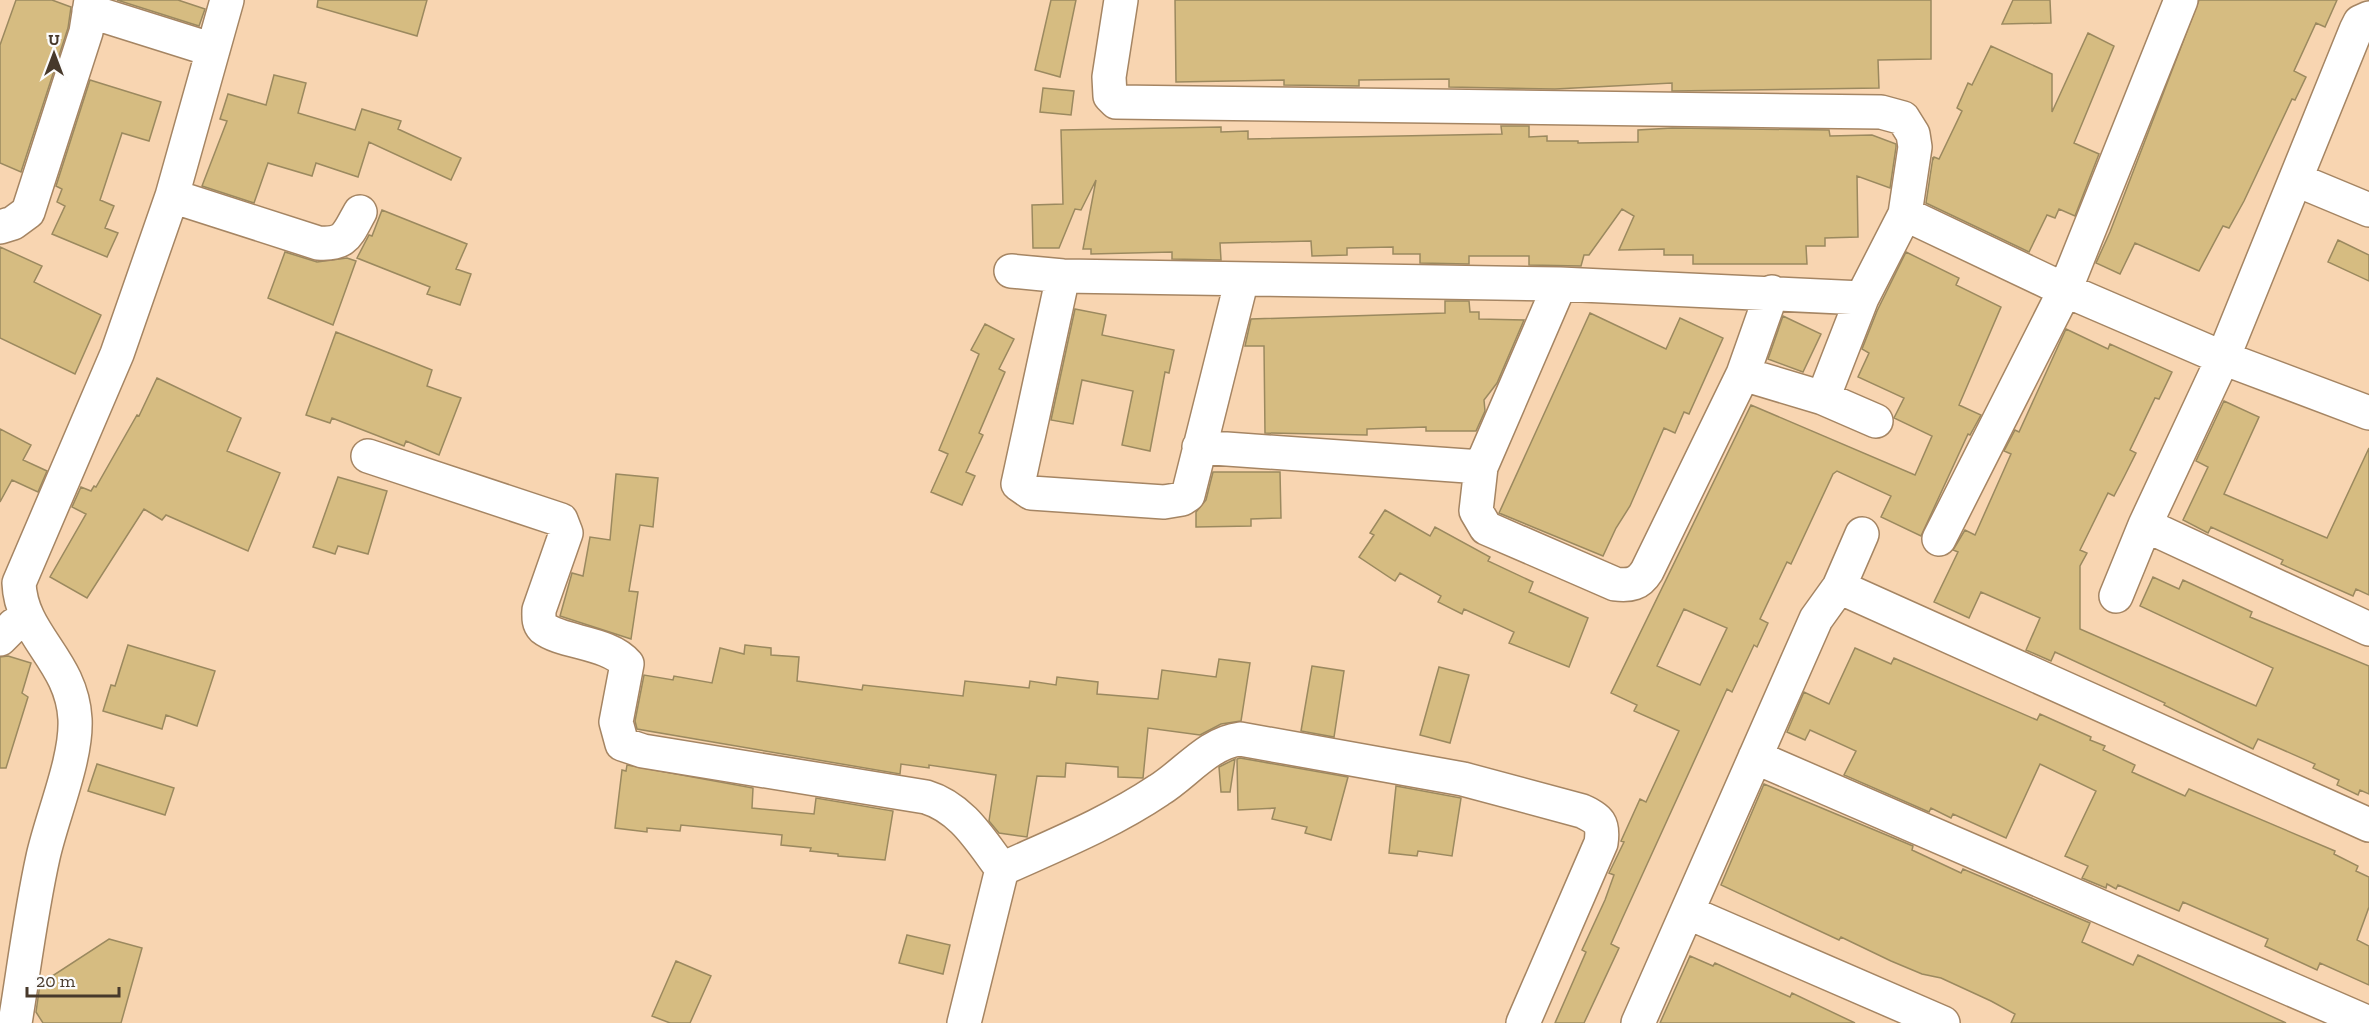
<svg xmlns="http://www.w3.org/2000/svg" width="2369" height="1023" font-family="'Zilla Slab',serif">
<rect width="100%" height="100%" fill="#f8d5b1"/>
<path fill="#d6bc81" stroke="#9b895f" stroke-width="1.5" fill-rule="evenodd" d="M 16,0 L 52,0 L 71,7 L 68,28 L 21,172 L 0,163 L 0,45 Z
M 117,0 L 178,0 L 205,9 L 199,26 Z
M 318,0 L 427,0 L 417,36 L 317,7 Z
M 1051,0 L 1076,0 L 1060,77 L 1035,70 Z
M 1175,0 L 1931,0 L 1931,59 L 1878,60 L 1879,88 L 1672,91 L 1672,83 L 1555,89 L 1501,88 L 1449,87 L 1449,79 L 1359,80 L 1359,86 L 1284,85 L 1284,80 L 1176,82 Z
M 2013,0 L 2050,0 L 2051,23 L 2002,24 Z
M 2199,0 L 2337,0 L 2325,27 L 2316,23 L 2294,71 L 2306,77 L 2295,100 L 2292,99 L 2244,201 L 2229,228 L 2223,226 L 2199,271 L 2135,243 L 2120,274 L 2096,263 L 2110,232 Z
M 2088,33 L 2114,46 L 2074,143 L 2099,154 L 2075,216 L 2059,209 L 2055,218 L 2047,215 L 2029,252 L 1926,203 L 1933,157 L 1933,160 L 1934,157 L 1939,159 L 1962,111 L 1957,108 L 1968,83 L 1972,85 L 1991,46 L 2052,74 L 2052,112 Z
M 274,75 L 306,83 L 298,113 L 355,130 L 362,109 L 401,121 L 398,129 L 461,158 L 451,180 L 369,142 L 358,177 L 316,163 L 312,176 L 268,163 L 254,203 L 202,186 L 227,121 L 220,119 L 228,94 L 266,105 Z
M 90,80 L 161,102 L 149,141 L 122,133 L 100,200 L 114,206 L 105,228 L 118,233 L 107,257 L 52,234 L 65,206 L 57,202 L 62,189 L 56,186 Z
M 1043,88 L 1074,91 L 1071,115 L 1040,112 Z
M 1501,126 L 1529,126 L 1529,137 L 1547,136 L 1547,141 L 1578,141 L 1578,143 L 1638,142 L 1638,130 L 1672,128 L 1829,130 L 1830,136 L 1872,135 L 1896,144 L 1896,147 L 1890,188 L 1857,176 L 1858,237 L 1825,238 L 1825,246 L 1806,246 L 1807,264 L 1693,264 L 1693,255 L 1664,255 L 1664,249 L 1619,250 L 1634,216 L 1622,209 L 1589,255 L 1584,255 L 1581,266 L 1529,265 L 1529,256 L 1469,256 L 1469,264 L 1420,263 L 1420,254 L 1393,254 L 1393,247 L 1347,248 L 1347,255 L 1312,256 L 1311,241 L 1220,243 L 1221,260 L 1172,259 L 1172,252 L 1091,254 L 1091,249 L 1083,249 L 1096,180 L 1081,210 L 1075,209 L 1059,248 L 1033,248 L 1032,205 L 1063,204 L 1061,130 L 1221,127 L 1221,132 L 1248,131 L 1248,139 L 1502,134 Z
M 382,210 L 467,244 L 456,269 L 471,274 L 460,305 L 427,294 L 430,287 L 357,258 L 369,235 L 372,236 Z
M 2338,240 L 2369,255 L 2369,281 L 2328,262 Z
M 0,247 L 42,266 L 34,282 L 101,315 L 75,374 L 0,338 Z
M 285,252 L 317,262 L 347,258 L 356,261 L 333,325 L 268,298 Z
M 1906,252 L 1959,278 L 1956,285 L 2001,307 L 1959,405 L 1981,415 L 1970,435 L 1968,434 L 1921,536 L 1881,517 L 1891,496 L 1837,471 L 1833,474 L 1791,564 L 1787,562 L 1760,619 L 1768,623 L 1757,647 L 1754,645 L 1732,692 L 1727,689 L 1623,917 L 1611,944 L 1619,948 L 1584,1023 L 1555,1023 L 1586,952 L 1582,950 L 1605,900 L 1614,875 L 1609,873 L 1624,842 L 1621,841 L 1640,799 L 1646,802 L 1679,731 L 1634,711 L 1637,705 L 1611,693 L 1751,405 L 1915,475 L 1932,436 L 1894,418 L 1904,398 L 1858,377 L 1869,353 L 1862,349 L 1877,311 ZM 1684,609 L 1727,628 L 1700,685 L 1657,666 Z
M 1445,301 L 1469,301 L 1470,312 L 1479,312 L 1479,319 L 1524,320 L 1497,383 L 1484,400 L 1485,411 L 1476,431 L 1426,431 L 1426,427 L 1367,429 L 1367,435 L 1265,433 L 1264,346 L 1245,346 L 1251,319 L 1445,313 Z
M 1075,309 L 1106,315 L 1102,335 L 1174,350 L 1169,373 L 1165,372 L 1150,451 L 1122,445 L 1133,391 L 1082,380 L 1073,424 L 1051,420 Z
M 1590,313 L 1666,349 L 1680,318 L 1723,338 L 1689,414 L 1684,412 L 1675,433 L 1664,428 L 1630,506 L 1616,528 L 1603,556 L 1499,513 Z
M 1783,316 L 1821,334 L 1803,372 L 1768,359 Z
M 985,324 L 1014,339 L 999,369 L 1005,372 L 979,433 L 983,435 L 966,472 L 975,476 L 962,505 L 931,492 L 948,454 L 939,450 L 979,354 L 971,350 Z
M 2066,329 L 2108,349 L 2110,344 L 2172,372 L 2159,399 L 2155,398 L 2130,450 L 2136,453 L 2124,477 L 2114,496 L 2108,493 L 2080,550 L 2087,553 L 2080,566 L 2080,629 L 2256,706 L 2273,668 L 2140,606 L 2153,577 L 2179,589 L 2183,580 L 2252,612 L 2250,617 L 2369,666 L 2369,794 L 2360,790 L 2358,795 L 2337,785 L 2339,780 L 2313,768 L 2315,764 L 2258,739 L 2253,749 L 2164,705 L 2165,703 L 2055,652 L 2051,661 L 2026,650 L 2040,618 L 1981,592 L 1969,618 L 1934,602 L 1958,552 L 1953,550 L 1965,530 L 1975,535 L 2011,454 L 2004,451 L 2015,430 L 2019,432 Z
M 336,332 L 432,370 L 427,386 L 461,398 L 439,455 L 406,441 L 404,446 L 332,418 L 330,423 L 306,415 Z
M 157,378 L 241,418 L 227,451 L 280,473 L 248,551 L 166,515 L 162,520 L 144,509 L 87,598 L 50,577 L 86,514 L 72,507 L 81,487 L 91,491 L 94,486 L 96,487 L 137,415 L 139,416 Z
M 2224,401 L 2259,417 L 2224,494 L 2327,538 L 2369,448 L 2369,595 L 2356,589 L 2353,596 L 2281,564 L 2283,560 L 2211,527 L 2208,533 L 2183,520 L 2208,467 L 2196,461 Z
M 0,429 L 31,445 L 23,460 L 47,471 L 38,492 L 12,480 L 0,502 Z
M 1213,472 L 1280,472 L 1281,518 L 1251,519 L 1251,526 L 1196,527 L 1196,512 L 1206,500 Z
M 616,474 L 658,478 L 653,527 L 640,525 L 629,591 L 638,592 L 631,639 L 560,616 L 572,573 L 583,576 L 590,537 L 610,540 Z
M 338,477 L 387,491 L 368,554 L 338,546 L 335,554 L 313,547 Z
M 1385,510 L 1430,536 L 1435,527 L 1490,557 L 1488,561 L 1533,582 L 1529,592 L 1588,618 L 1569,667 L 1509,643 L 1514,632 L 1464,609 L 1462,614 L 1438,602 L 1441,596 L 1400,573 L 1395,581 L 1359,557 L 1374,535 L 1370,533 Z
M 128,645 L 215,671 L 197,726 L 166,715 L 162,729 L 103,711 L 111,685 L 115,686 Z
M 745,645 L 771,648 L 771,655 L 799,657 L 797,681 L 862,690 L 863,685 L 963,696 L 965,681 L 1029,688 L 1030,681 L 1056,685 L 1057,677 L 1098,682 L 1097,694 L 1158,699 L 1162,670 L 1216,677 L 1219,659 L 1250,663 L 1241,721 L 1221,724 L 1200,735 L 1148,728 L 1143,778 L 1118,777 L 1118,767 L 1066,763 L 1065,777 L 1037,776 L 1027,837 L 999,833 L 989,821 L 996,775 L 929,765 L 929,768 L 901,764 L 900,774 L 637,729 L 635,721 L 644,675 L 673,680 L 674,676 L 712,683 L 720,648 L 744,654 Z
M 1855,648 L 1891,664 L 1894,658 L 2037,720 L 2040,714 L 2091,737 L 2090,740 L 2105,746 L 2103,750 L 2135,765 L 2132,772 L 2185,796 L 2189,789 L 2335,851 L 2334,854 L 2358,866 L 2356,871 L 2369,877 L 2369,907 L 2357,940 L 2369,946 L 2369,985 L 2320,963 L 2317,970 L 2265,946 L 2268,939 L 2183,902 L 2179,911 L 2118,885 L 2116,889 L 2107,884 L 2106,888 L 2082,878 L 2088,866 L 2065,856 L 2096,791 L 2040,764 L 2006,838 L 1953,814 L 1951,818 L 1931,808 L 1929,812 L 1844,775 L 1856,751 L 1810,730 L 1805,740 L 1787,732 L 1804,692 L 1829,704 Z
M 8,656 L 31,663 L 22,693 L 28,697 L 6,768 L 0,768 L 0,657 Z
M 1312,666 L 1344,671 L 1334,737 L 1301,731 Z
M 1439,667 L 1469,675 L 1450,743 L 1420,735 Z
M 1240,758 L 1348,777 L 1331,840 L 1305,833 L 1307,827 L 1272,819 L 1275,808 L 1238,810 L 1237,759 Z
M 1235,759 L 1230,792 L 1221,792 L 1219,767 Z
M 97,764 L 174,788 L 165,815 L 88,791 Z
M 627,765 L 753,788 L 752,808 L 814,814 L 816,798 L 893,811 L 885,860 L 838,856 L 838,854 L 810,851 L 811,848 L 781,845 L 782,835 L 681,825 L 680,831 L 647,828 L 647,832 L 615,828 L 622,770 L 626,771 Z
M 1764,784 L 1913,846 L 1912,850 L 1961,873 L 1963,869 L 2090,923 L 2082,942 L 2133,965 L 2138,955 L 2286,1023 L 2011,1023 L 2015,1014 L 1991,1001 L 1941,978 L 1922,974 L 1891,961 L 1841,937 L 1839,940 L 1721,885 Z
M 1396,786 L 1461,798 L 1452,856 L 1418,851 L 1417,856 L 1389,853 Z
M 907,935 L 950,945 L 943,974 L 899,963 Z
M 109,939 L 142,948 L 121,1023 L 43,1023 L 36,1012 L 40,984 Z
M 1690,956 L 1713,966 L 1715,963 L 1790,997 L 1792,993 L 1855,1023 L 1660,1023 Z
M 676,961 L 711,976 L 690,1023 L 670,1023 L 652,1016 Z"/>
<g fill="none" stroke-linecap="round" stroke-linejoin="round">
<g stroke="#a58563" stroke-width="36">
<path id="minor" d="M 1121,0 L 1109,77 L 1110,96 L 1116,102 L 1881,112 L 1903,118 L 1913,134 L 1915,147 L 1905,214
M 89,11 L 213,50
M 2297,180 L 2369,210
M 172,196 L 318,243 C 346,245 347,235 360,212
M 0,227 L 13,223 L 28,212 L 86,32 L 91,0
M 1011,271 L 1063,276 L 1560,284 L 1862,298 L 1905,214 L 2065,290 L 2223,358 L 2369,413
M 1063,276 L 1018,484 L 1031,493 L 1164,502 L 1182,499 L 1188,495 L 1242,279
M 1743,374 L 1823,398 L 1876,421
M 1823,398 L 1862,298
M 1199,447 L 1481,467 L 1476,511 L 1486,528 L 1615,584 C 1630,586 1639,584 1647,571 L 1743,374 L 1772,292
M 368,456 L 561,520 L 566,533 L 539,610 C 539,616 538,623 543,628 C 562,643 609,642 627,664 L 616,722 L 622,744 L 643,751 L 926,797 C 962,808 980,840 1002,869 L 964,1023
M 1481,467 L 1560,284
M 2145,525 L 2369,629
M 1939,539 L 2065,290 L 2181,0
M 1839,587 L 1862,534
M 2116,596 L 2145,525 L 2223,358 L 2356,30 L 2360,22 L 2369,18
M 0,639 L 14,625 L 27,619
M 1755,757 L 2369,1023
M 1002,869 C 1055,845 1110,823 1159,790 C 1185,774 1208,743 1240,739 L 1463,779 L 1582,811 C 1599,819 1604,823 1601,843 L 1523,1023
M 1687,912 L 1943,1023
M 15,1023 C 24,968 31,911 43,857 C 52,816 77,759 75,719 C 72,660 21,636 19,583 L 117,354 L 172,196 L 227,0
M 1638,1023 L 1816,619 L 1839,587 L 2369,825"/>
</g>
<use href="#minor" stroke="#fff" stroke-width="33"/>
</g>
<g transform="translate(54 54)" stroke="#fcfcfc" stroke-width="4.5" paint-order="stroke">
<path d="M0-4.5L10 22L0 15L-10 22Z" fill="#47392b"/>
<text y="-9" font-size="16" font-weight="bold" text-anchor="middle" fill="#47392b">U</text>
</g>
<path d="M27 987v9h92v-9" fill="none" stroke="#47392b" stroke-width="3"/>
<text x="36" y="987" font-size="18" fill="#47392b" stroke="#fcfcfc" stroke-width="4.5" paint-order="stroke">20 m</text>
</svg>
